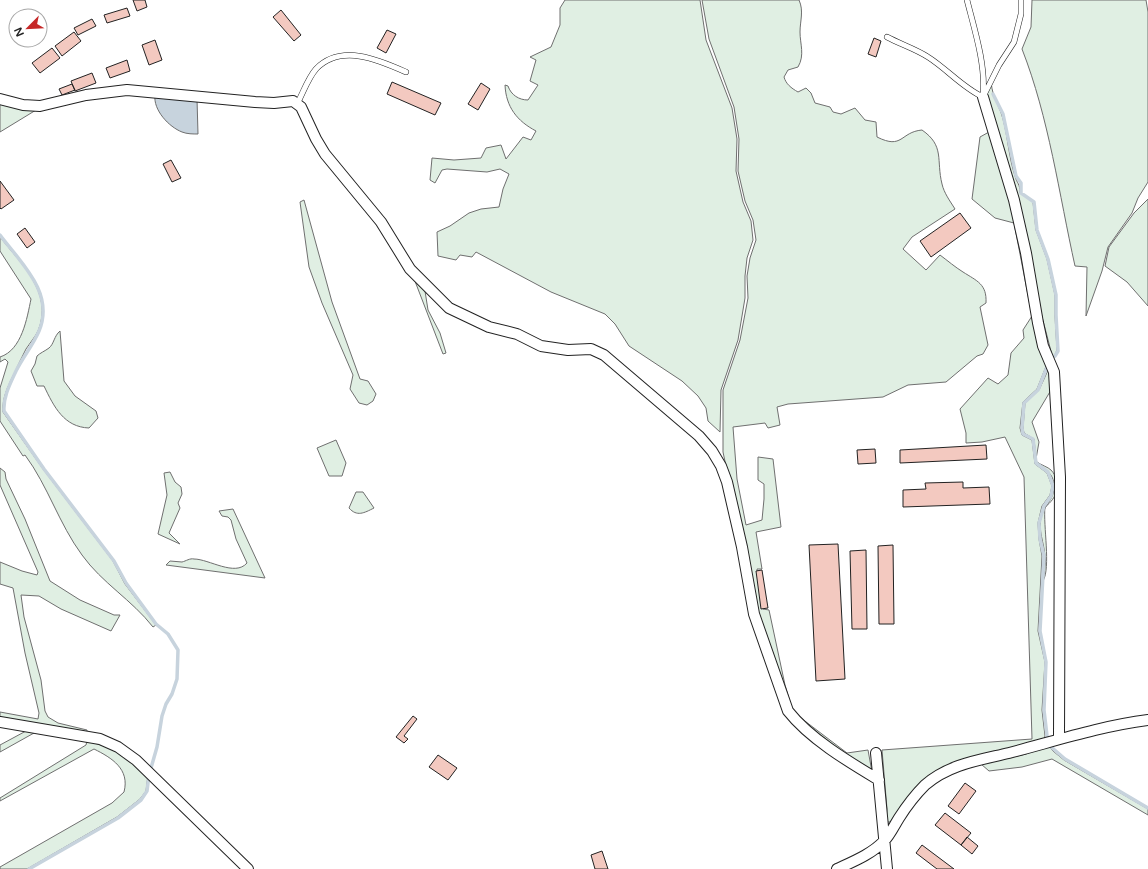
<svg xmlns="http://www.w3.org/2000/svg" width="1148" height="869" font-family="'Varela Round',sans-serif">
<rect width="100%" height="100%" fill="#fff"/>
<path fill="#e0efe3" stroke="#6f6f6f" d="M 565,0 L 700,0 L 706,40 L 732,108 L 737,139 L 736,171 L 743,202 L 751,221 L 753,240 L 747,258 L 745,276 L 745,298 L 738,340 L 721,390 L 720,432 L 708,421 L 706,408 L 698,396 L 682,381 L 629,346 L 615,324 L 605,314 L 551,292 L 476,252 L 472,257 L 460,255 L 456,260 L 438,256 L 437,232 L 450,226 L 469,213 L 481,209 L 499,207 L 503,189 L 509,174 L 500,169 L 487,172 L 447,169 L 442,170 L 435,183 L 430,180 L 432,158 L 454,160 L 481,158 L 486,148 L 501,145 L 506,159 L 523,137 L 531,140 L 536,131 C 517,121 506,107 505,85 L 508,86 C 511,95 519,100 528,100 L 538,85 L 530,81 L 536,60 L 530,57 L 551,47 L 560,25 L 560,8 Z
M 702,0 L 799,0 C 804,11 800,21 800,32 C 800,44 805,55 798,67 L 788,70 L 784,77 C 786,84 791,88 798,92 L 806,88 L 811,93 L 815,103 L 830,107 L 833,112 L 841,114 L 855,108 L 865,120 L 876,122 L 877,137 C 903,150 900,132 922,130 C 945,146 936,160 942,184 C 944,193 950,201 955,209 L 912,237 L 903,249 L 926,270 L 940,255 C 948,261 955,267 963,272 C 977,281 987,284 986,303 L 980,307 L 988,345 L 983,354 L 977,356 L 946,382 L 908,385 L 883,397 L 788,404 L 777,407 L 780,425 L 768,428 L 765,423 L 733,427 L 737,479 L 746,525 L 762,520 L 764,499 L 764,484 L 758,480 L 758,457 L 773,459 L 781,527 L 756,532 L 762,569 L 757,569 L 763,609 L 769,610 L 785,685 L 793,712 L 847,753 L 868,750 L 872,772 C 847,757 806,733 790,710 L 757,612 L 723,452 L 723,390 L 740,340 L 748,298 L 747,276 L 750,258 L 756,240 L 753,220 L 745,201 L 738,171 L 739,139 L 734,107 L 709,39 Z
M 1032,0 L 1146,0 L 1148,12 L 1148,182 L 1138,198 L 1132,213 L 1108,247 L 1102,271 L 1086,316 L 1087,267 L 1075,266 C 1059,194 1049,118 1022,49 L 1031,27 Z
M 991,82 C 993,100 999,104 1003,119 C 1008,138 1009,158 1015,176 C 1017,184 1020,183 1020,193 L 1033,202 L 1036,230 L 1047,259 L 1055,295 L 1055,316 L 1057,350 L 1053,359 L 985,97 Z
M 0,102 L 41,107 L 0,132 Z
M 989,132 L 995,139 C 1006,182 1018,225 1026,269 C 1032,301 1034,334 1047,364 L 1037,389 L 1023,402 L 1020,428 L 1022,435 L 1032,440 L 1035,464 L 1047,473 L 1052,486 L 1050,495 L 1042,506 L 1038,523 L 1039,539 L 1042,556 L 1038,631 L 1045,662 L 1042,710 L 1045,736 L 1044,739 L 965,760 L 935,773 L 912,793 L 890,822 L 886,822 L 887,809 L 882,750 L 1032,739 L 1024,477 L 1005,437 L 982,442 L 966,443 L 966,433 L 960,409 L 988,378 L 998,384 L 1008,375 L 1011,353 L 1024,338 L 1023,330 L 1032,316 L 1014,223 L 995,218 L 972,199 L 980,137 Z
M 1148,199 L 1148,306 L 1127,282 L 1105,266 L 1109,247 L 1134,213 Z
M 304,200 L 332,302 L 360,379 L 368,381 L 376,394 L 373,401 L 367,405 L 359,403 L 350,389 L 353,375 L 322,303 L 309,267 L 300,202 Z
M 0,237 C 21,264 54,293 38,331 C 35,337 30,343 26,349 C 22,357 18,365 14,374 C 8,386 2,398 3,412 L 43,469 L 113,561 L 125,584 L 156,625 L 153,627 C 132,600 102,583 82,555 C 59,524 48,486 25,455 L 23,456 L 0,421 L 0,388 L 8,362 L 5,359 L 0,362 L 0,357 C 22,350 27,318 31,299 L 0,251 Z
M 413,276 L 425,291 L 428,310 L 440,333 L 446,353 L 443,354 Z
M 60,331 L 64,381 L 75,396 L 96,411 L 98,418 L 89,428 C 64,427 54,407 44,386 L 37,386 L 31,371 L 35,364 L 37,356 C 40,353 45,351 49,348 C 54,344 54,336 60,331 Z
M 1049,368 L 1054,385 L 1032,422 L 1039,442 L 1036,459 L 1034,439 L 1024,433 L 1023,428 L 1025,403 L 1039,390 Z
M 336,440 L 346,463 L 342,476 L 329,476 L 317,448 Z
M 1037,462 C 1041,465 1048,467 1051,470 C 1063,483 1057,498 1045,507 C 1043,525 1051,568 1043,581 C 1044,573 1046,565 1045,556 C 1044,543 1038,530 1041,517 C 1044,506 1055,498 1054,486 C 1054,473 1045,470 1037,462 Z
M 0,468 L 5,472 L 6,479 L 25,519 L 50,581 L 80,600 L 114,615 L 120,615 L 111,631 L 61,609 L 39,596 L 21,595 L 24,617 L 41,680 L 45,711 L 48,717 L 58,723 L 87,730 L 87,733 L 0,717 L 0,712 L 38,719 L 39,713 L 25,653 L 13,588 L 0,584 L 0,562 L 22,571 L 37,575 L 38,572 L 0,485 Z
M 170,472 L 175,482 L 181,487 L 182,494 L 178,503 L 180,508 L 169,533 L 180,544 L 158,534 L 167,495 L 164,473 Z
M 356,492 L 363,492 L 374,508 C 364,513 357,517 349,508 Z
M 233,509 L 265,578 L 166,565 L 170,561 C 174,561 178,562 182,562 C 186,561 190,558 194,559 C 209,559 235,577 247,563 L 236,539 L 231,520 L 228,517 L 222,516 L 219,511 Z
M 26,731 L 34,733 L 0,752 L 0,745 Z
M 87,741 L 112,748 L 148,775 L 146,791 L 140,799 L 117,817 L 27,869 L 0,869 L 0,867 L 112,803 L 124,792 C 130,769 112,758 94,749 L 0,801 L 0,798 L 86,745 Z
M 1048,745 L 1053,751 L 1064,760 L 1148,809 L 1148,815 L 1052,759 L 1022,767 L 989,771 L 981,764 L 1026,754 Z"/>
<path fill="#c7d3dd" stroke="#6f6f6f" d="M 155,95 L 197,99 L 198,134 C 193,134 187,134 182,132 C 169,127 153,110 155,95 Z"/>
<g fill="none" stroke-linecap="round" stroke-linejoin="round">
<path stroke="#c7d3dd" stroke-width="3.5" d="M 993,94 L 1003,114 L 1016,176 L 1021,183 L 1021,193 L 1034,202 L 1037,230 L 1048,259 L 1056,295 L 1056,315 L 1058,351 L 1055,356
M 0,235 C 21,263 55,293 39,331 C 33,345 23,357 16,371 C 10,384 3,397 4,411 L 44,469 L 114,561 L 126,583 L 156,624 L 168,634 L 178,650 L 177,679 L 172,694 L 166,704 L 162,716 L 157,747 L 149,775 L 147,791 L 141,800 L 118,818 L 29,869
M 1047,736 L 1044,710 L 1046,662 L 1040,631 L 1044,556 L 1040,539 L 1039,523 L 1044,506 L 1051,496 L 1053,486 L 1048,472 L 1036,463 L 1033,439 L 1023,434 L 1022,428 L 1024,403 L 1038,390 L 1047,367
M 1050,746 L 1065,759 L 1148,808"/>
</g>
<path fill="#f3c9c0" stroke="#222" d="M 133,0 L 145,0 L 147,7 L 137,11 Z
M 127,8 L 130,16 L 107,23 L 104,15 Z
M 281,10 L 301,35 L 294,41 L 273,17 Z
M 92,19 L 96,26 L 78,35 L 74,28 Z
M 387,30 L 396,34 L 386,53 L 377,48 Z
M 74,32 L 81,41 L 62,56 L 55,46 Z
M 874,38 L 881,41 L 876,57 L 868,54 Z
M 155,40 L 162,60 L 149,65 L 142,45 Z
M 52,48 L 60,58 L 40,73 L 32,63 Z
M 127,60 L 130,71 L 110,78 L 106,68 Z
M 92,73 L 96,83 L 75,91 L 71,81 Z
M 392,82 L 441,103 L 435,115 L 387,94 Z
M 481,83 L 490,89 L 478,110 L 468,104 Z
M 72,84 L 75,90 L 62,95 L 59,89 Z
M 171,160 L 181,178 L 172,182 L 163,164 Z
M 0,181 L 14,200 L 1,209 L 0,208 Z
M 960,213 L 971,228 L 931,257 L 920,241 Z
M 25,228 L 35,242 L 27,248 L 17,234 Z
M 986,445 L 987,459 L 900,463 L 900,450 Z
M 875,449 L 876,463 L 858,464 L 857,450 Z
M 963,482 L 963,488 L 989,487 L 990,504 L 903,507 L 903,490 L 926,489 L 925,483 Z
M 838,544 L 845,679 L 816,681 L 809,545 Z
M 893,545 L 894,624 L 879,624 L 878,546 Z
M 866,550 L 867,629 L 852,629 L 850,551 Z
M 762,570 L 768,608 L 761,609 L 756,571 Z
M 413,716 L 417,719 L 404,736 L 408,739 L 404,743 L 396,737 Z
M 438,755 L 457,768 L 448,780 L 429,767 Z
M 965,783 L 976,791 L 959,814 L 948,806 Z
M 945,813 L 971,833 L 961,845 L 935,825 Z
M 967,837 L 978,846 L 972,854 L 961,845 Z
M 922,845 L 954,869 L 937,869 L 916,853 Z
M 602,851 L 608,869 L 595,869 L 591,855 Z"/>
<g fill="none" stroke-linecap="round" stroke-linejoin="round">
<g stroke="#222" stroke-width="6">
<path id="service" d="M 967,0 C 974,28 986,65 983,94
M 887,37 C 900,44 916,49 928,57 C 947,69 963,88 983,97
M 983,97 L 999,65 L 1014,42 L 1021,14 L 1021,0
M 297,104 C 303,93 308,78 316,69 C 341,43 379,60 406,72"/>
</g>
<g stroke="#222" stroke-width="12">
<path id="minor" d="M 983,97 L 1014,200 L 1026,253 L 1038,323 L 1043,346 L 1054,372 L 1060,477 L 1059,738
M 0,99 L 23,105 L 40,106 L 86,95 L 127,90 L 255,102 L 274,103 L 293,101 L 301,107 L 316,139 L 325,154 L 381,222 L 410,269 L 449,308 L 489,327 L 517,334 L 541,346 L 568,350 L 591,349 L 604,355 L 699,436 L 712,451 L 721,466 L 727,482 L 742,547 L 754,614 L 788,711 C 810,739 849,762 879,780
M 0,722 L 100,739 L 118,747 L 136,760 L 248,869
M 876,753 L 887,869
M 837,869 C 852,862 872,854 884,841 C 890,835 894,826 899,818 C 906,807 916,794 925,785 C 949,764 980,760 1009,753 C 1055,741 1101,726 1148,720"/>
</g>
<use href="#service" stroke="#fff" stroke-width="5"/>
<use href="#minor" stroke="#fff" stroke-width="10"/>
</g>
<g transform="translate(28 28) rotate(246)"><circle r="19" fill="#ffffff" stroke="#a7a7a7"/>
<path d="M0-3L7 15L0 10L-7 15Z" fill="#c62828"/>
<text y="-6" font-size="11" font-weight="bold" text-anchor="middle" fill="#222222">N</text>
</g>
</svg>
